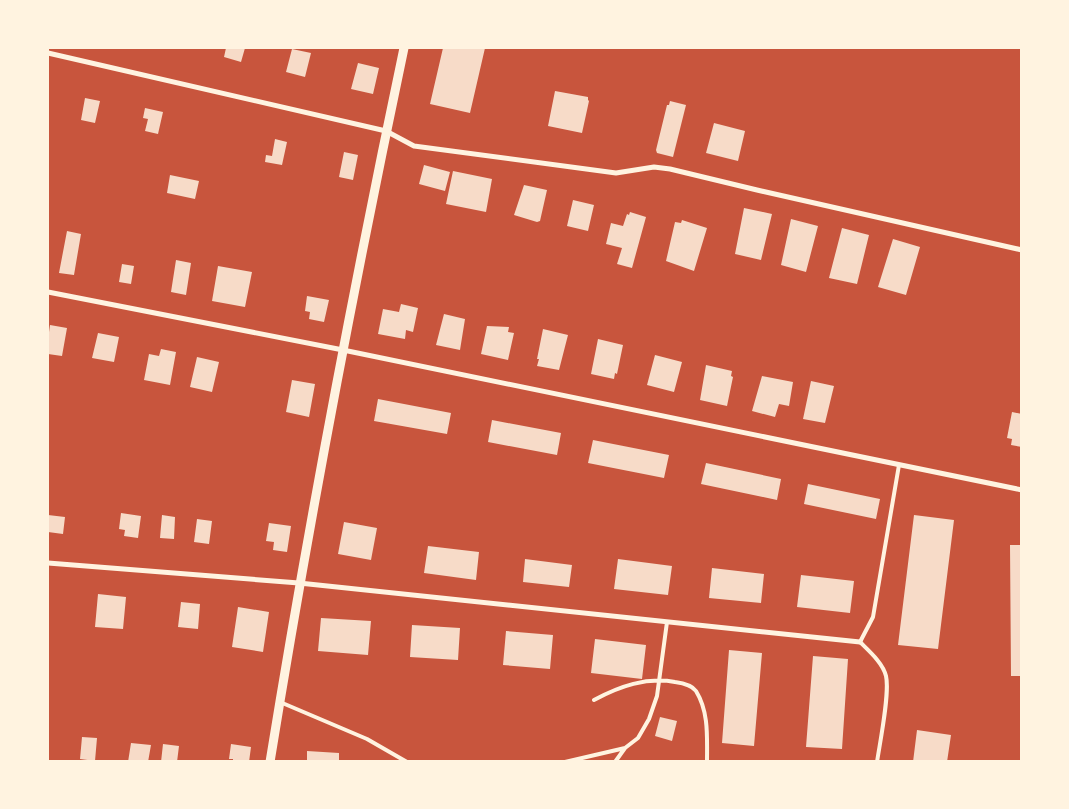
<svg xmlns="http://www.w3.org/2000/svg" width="1069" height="809" font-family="Arial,sans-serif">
<rect width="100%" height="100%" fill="#c8553d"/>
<path fill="#f7dbc8" d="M 226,48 L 245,48 L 241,62 L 224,57 Z
M 443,48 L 485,48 L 470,113 L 430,104 Z
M 292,49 L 311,53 L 305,77 L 286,72 Z
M 358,63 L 379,68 L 373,94 L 351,89 Z
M 555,91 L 588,97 L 588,100 L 589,101 L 582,133 L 548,126 Z
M 85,98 L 100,101 L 95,123 L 81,120 Z
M 670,101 L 686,105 L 673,157 L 657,153 L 656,150 L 667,105 L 669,105 Z
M 145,108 L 163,112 L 158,134 L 145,131 L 148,119 L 143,118 Z
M 714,123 L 745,131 L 738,161 L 706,153 Z
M 275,139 L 287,142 L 282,165 L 265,162 L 266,155 L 272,156 Z
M 344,152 L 358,155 L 353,180 L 339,177 Z
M 424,165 L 450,172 L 445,191 L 419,184 Z
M 453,171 L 492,179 L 486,212 L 446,204 Z
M 170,175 L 199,181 L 195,199 L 167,193 Z
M 524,185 L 547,190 L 540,221 L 537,222 L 514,215 Z
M 573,200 L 594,205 L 588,231 L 567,226 Z
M 744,208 L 772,214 L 761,260 L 735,254 Z
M 630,212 L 646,217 L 632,268 L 617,264 L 622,248 L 606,244 L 611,223 L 623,226 L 627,214 L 629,215 Z
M 791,219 L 818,226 L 806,272 L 781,265 Z
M 682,220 L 707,228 L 694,271 L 666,261 L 675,222 L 681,223 Z
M 842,228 L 869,235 L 857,284 L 829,278 Z
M 67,231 L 81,234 L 74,275 L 59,273 Z
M 893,239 L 920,247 L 906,295 L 878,287 Z
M 176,260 L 191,263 L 186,295 L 171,292 Z
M 122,264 L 134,266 L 131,284 L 119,282 Z
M 218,266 L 252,272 L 245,307 L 212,301 Z
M 307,296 L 329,300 L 324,322 L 309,319 L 310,312 L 305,311 Z
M 401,304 L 418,308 L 413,332 L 406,330 L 405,339 L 378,334 L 383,309 L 399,312 Z
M 444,314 L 465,319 L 460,350 L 436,345 Z
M 50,325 L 67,328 L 62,356 L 48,354 L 48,339 Z
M 487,326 L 509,327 L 508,332 L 514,333 L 508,360 L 481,354 Z
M 543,329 L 568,335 L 559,370 L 537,366 L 539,359 L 537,359 Z
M 98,333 L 119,337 L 114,362 L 92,358 Z
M 598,339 L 623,345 L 617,374 L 615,373 L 614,379 L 591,374 Z
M 161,349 L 176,352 L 170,385 L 144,380 L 149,354 L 159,356 Z
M 655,355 L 682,362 L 674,392 L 647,385 Z
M 197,357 L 219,362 L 212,392 L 190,387 Z
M 706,365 L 732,371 L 731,376 L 733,377 L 727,406 L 700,400 Z
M 762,376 L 793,382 L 789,406 L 779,404 L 775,417 L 752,411 Z
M 292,380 L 315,384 L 309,417 L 286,412 Z
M 811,381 L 834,386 L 825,423 L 803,419 Z
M 378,399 L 451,413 L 447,434 L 374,421 Z
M 1012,412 L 1022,414 L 1022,447 L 1011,445 L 1012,439 L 1007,438 Z
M 492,420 L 561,433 L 557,455 L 488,442 Z
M 593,440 L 669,455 L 664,478 L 588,463 Z
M 706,463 L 781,479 L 777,500 L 701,484 Z
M 808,484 L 880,499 L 876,519 L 804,504 Z
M 121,513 L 141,516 L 138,538 L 124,536 L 125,530 L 119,529 Z
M 48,515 L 65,517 L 63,534 L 48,532 Z
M 162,515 L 175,517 L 174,539 L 160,538 Z
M 914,515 L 954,520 L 938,649 L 898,645 Z
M 197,519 L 212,521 L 209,544 L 194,542 Z
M 344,522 L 377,528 L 371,560 L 338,554 Z
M 269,523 L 291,526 L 287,552 L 273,550 L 274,542 L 266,541 Z
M 1010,545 L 1022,545 L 1022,676 L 1011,676 Z
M 428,546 L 479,552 L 476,580 L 424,573 Z
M 525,559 L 572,565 L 569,587 L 523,582 Z
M 618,559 L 672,566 L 668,595 L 614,589 Z
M 712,568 L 764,574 L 761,603 L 709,598 Z
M 801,575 L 854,581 L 850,613 L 797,607 Z
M 98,594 L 126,597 L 123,629 L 95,627 Z
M 181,602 L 200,604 L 198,629 L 178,627 Z
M 238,607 L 269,612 L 263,652 L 232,647 Z
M 321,618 L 371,621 L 368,655 L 318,651 Z
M 412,625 L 460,628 L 458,660 L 410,657 Z
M 506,631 L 553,635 L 550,669 L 503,665 Z
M 595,639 L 646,645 L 642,679 L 591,673 Z
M 729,650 L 762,653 L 754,746 L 722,743 Z
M 813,656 L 848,659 L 842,749 L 806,747 Z
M 660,717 L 677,721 L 672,741 L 655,736 Z
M 917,730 L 951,735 L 947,762 L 913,762 Z
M 82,737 L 97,738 L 95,761 L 80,759 Z
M 131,743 L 151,745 L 148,762 L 128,762 Z
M 163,744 L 179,746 L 177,762 L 161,762 Z
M 231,744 L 251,747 L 249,762 L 233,762 L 233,759 L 229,759 Z
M 307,751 L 339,753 L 339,762 L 307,762 Z"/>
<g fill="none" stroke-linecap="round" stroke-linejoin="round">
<path stroke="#fff3e0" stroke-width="4" d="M 594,700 C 620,686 646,677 675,682 C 682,683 692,685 696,691 C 709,712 707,737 707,762
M 280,702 L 367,739 L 407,762
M 565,762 L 625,748 L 638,738 L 649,719 L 657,696 L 667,622
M 615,762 L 625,748
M 877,762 C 880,742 890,693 886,676 C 883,663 869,651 860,642 L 873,617 L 899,465"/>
<path stroke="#fff3e0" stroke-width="5" d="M 48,53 L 386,131 L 414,146 L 616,173 L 654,167 L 670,169 L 757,190 L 1022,250
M 48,292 L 343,350 L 1022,490
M 48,563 L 299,583 L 860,642"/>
<path stroke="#fff3e0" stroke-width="9" d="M 270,762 C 309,522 354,285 404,48"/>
</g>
<rect width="1069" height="809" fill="none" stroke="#fff3e0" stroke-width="98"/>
</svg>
